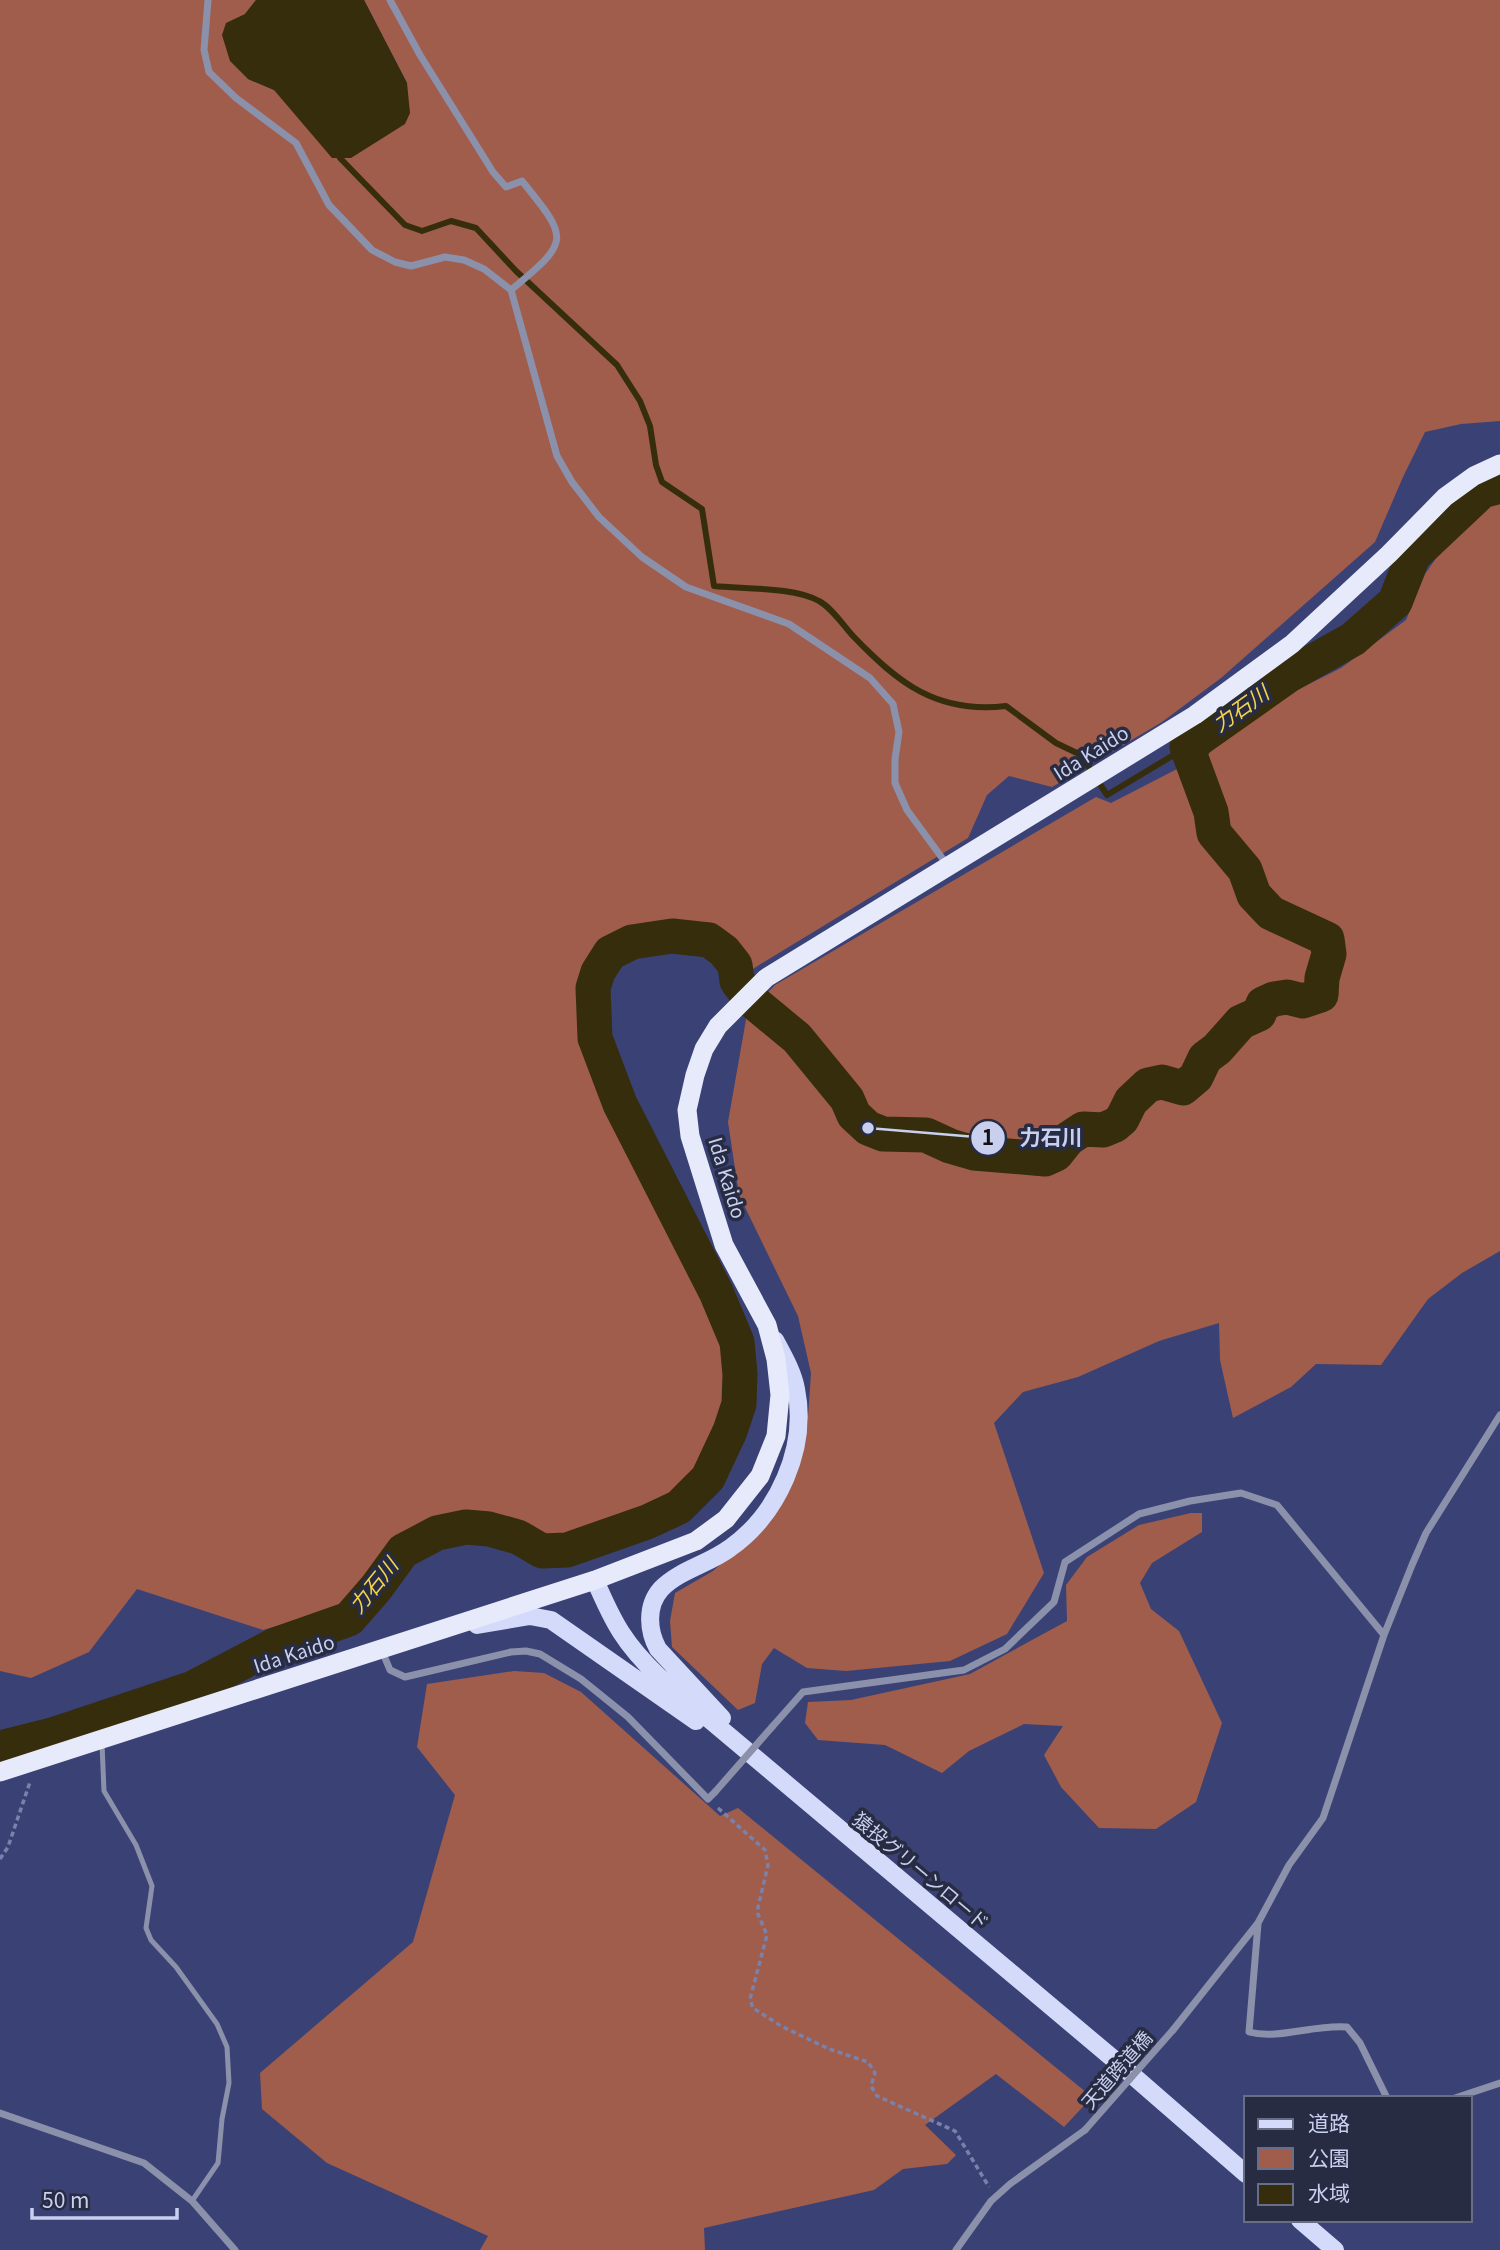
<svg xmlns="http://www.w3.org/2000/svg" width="1500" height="2250" font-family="Georgia,'Noto Sans JP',serif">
<rect width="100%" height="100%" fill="#3a4275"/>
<path fill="#a05d4c" d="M 0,0 L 256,0 L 245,14 L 248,79 L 274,90 L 407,83 L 364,0 L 1500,0 L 1500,421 L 1461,424 L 1425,432 L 1403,477 L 1375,542 L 1221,678 L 1162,722 L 1052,787 L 1009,776 L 987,795 L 968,838 L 751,970 L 716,940 L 699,933 L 629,932 L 601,953 L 586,986 L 583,1028 L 610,1103 L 698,1282 L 719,1312 L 735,1363 L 733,1395 L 723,1429 L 693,1479 L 676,1500 L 647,1518 L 599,1537 L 556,1541 L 479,1516 L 418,1529 L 383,1560 L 349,1605 L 263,1630 L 137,1589 L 89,1652 L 31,1678 L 0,1671 Z
M 1500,494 L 1500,1251 L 1462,1273 L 1428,1299 L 1381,1365 L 1316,1364 L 1291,1387 L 1233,1418 L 1220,1360 L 1219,1323 L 1159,1341 L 1078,1377 L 1023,1392 L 994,1423 L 1044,1573 L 1007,1634 L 950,1661 L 846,1671 L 807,1668 L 774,1648 L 762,1664 L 755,1703 L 738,1710 L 672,1647 L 670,1621 L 675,1593 L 713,1571 L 752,1536 L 786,1494 L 807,1432 L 811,1373 L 798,1316 L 739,1195 L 728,1122 L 747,1014 L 775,985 L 1096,797 L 1111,803 L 1181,767 L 1196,771 L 1204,762 L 1219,737 L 1283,697 L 1341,668 L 1406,620 L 1425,574 L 1439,554 L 1478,509 Z
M 1191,1513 L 1202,1513 L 1202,1532 L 1152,1563 L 1140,1583 L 1151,1609 L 1179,1631 L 1222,1723 L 1196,1802 L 1156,1829 L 1099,1828 L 1061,1787 L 1044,1755 L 1063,1726 L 1024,1724 L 969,1751 L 942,1773 L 885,1745 L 818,1740 L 805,1723 L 808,1702 L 851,1700 L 970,1674 L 1067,1621 L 1066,1585 L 1087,1557 L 1139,1525 Z
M 514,1671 L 544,1673 L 581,1692 L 720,1816 L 738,1808 L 1092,2097 L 1064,2127 L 996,2074 L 925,2125 L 956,2155 L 947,2164 L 903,2169 L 874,2190 L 704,2228 L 705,2250 L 480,2250 L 488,2236 L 327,2163 L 262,2109 L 260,2073 L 413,1942 L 455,1795 L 417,1747 L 427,1684 Z"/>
<path fill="#352d0c" d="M 256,0 L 364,0 L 407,83 L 410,113 L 405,124 L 351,158 L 332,158 L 274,90 L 248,79 L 230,61 L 222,35 L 226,23 L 245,14 Z"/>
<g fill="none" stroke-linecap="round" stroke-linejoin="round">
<path stroke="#352d0c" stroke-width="6" d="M 338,152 L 340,158 L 405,225 L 422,231 L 451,221 L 476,228 L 516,271 L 617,365 L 640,401 L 650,426 L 656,465 L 662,482 L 702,509 L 714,586 C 744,589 795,587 819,601 C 832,608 843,625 853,636 C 898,683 937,714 1006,706 L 1056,743 L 1081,755 L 1107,795 L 1187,747"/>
<path stroke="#352d0c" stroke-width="35" d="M 0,1748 L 52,1735 L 193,1688 L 275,1645 L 349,1619 L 376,1588 L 403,1551 L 437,1533 L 466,1527 L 489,1529 L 518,1537 L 542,1551 L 567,1550 L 647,1522 L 679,1507 L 708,1478 L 730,1431 L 739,1404 L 740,1374 L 737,1342 L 716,1292 L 620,1104 L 595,1038 L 593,988 L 598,972 L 610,953 L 632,942 L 672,936 L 709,940 L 724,951 L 735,965 L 737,981 L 751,1000 L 797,1038 L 847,1099 L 854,1115 L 868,1128 L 883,1134 L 926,1135 L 950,1146 L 974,1153 L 1045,1159 L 1056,1154 L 1068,1139 L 1083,1129 L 1103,1130 L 1115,1125 L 1122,1119 L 1131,1101 L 1148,1085 L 1162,1082 L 1183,1088 L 1196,1077 L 1205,1058 L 1217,1049 L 1241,1022 L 1259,1014 L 1263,1004 L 1274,999 L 1287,997 L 1303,1001 L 1321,995 L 1322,978 L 1329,954 L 1327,939 L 1271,913 L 1254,895 L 1245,870 L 1214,833 L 1211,812 L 1187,747 L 1289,675 L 1353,639 L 1395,602 L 1413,556 L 1482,491 L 1500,486"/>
<path stroke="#7a82ac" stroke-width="3.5" stroke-dasharray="5 3.5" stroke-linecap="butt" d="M 718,1808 L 765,1850 L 768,1865 L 757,1912 L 767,1935 L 750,1999 L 753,2008 L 781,2026 L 829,2049 L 868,2062 L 875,2073 L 871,2086 L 877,2096 L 955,2131 L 989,2187
M 0,1859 L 8,1847 L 30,1782"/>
<path stroke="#8c91ab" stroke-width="5" d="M 102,1744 L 104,1791 L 136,1845 L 152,1886 L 146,1928 L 151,1940 L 176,1967 L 217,2024 L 227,2047 L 229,2083 L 222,2119 L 218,2163 L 192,2201"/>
<path stroke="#8c91ab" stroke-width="7" d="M 208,0 L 204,50 L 209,72 L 236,98 L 296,143 L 329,205 L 372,250 L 395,262 L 411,266 L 445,257 L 464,260 L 484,269 L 511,290 L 557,456 L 572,482 L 599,517 L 642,557 L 686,587 L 789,624 L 870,678 L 893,704 L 899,732 L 895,759 L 895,783 L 907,810 L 948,866
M 390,0 L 420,55 L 493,172 L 506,187 L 522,181 C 570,240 570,241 511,290
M 382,1651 L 390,1670 L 405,1677 L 511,1652 L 526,1651 L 540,1654 L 581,1679 L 628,1717 L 708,1799 L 715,1792
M 772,1727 L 803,1692 L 964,1670 L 1005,1649 L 1054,1602 L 1065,1562 L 1139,1514 L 1190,1501 L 1241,1493 L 1277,1505 L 1384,1635
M 1258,1924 L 1249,2032 C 1278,2040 1315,2024 1347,2027 L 1360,2043 L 1387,2098
M 1173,2030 L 1258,1923 L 1289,1865 L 1323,1818 L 1384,1635 L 1412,1565 L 1426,1533 L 1500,1415
M 1455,2098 L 1500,2083
M 0,2113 L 144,2163 L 192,2201 L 235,2250
M 956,2250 L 991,2201 L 1010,2184 L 1085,2130"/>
<path stroke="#d4dbfa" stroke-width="18" d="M 595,1580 C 614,1624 624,1643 659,1677 L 1123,2067 L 1246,2174
M 477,1625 L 530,1616 L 551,1620 L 696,1721
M 722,1718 L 658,1649 C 648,1631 646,1606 661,1589 C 679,1570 709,1564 730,1548 C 778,1514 808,1448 796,1389 C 793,1372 783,1355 775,1340
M 1300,2220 L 1335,2250"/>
<path stroke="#e7eafa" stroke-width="19" d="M 0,1772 L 595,1580 L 696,1541 L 726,1519 L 760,1476 L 776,1436 L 780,1395 L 776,1359 L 767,1325 L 724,1245 L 690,1136 L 687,1110 L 695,1075 L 704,1049 L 718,1026 L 766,978 L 1195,715 L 1292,644 L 1389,554 L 1445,497 L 1474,476 L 1500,464"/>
<path stroke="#8c91ab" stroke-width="7" d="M 715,1792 L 772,1727
M 1085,2130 L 1173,2030"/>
</g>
<g text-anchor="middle" stroke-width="7" stroke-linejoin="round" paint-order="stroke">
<g font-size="19" fill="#c9d0ef" stroke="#272c43">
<text transform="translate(1091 753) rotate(-32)" y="7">Ida Kaido</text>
<text transform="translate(727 1178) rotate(73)" y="7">Ida Kaido</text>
<text transform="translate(294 1654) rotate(-18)" y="7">Ida Kaido</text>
<text transform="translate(921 1871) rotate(40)" y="7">猿投グリーンロード</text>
<text transform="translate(1117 2070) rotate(-49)" y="7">天道跨道橋</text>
</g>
<g font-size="21" font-style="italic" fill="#f6d448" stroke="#272c43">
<text transform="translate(1241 709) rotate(-35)" y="7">力石川</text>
<text transform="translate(374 1586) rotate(-51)" y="7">力石川</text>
</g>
</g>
<path fill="none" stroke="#c9d0ef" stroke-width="2.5" d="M868 1128L988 1138"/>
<g fill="#c9d0ef" stroke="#272c43" stroke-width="2.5">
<circle cx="868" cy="1128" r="7"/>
<circle cx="988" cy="1138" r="18"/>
</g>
<g font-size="21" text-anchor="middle" font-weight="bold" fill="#111">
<text x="988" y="1145">1</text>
</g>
<g font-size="21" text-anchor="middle" font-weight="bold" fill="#c9d0ef" stroke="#272c43" stroke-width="7" stroke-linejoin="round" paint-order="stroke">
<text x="1051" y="1145">力石川</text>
</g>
<rect x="1244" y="2096" width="228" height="126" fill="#272c43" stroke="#686e88" stroke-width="2"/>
<rect x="1258" y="2119" width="35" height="10" fill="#d4dbfa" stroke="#686e88" stroke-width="2"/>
<text x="1308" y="2131" font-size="21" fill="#c9d0ef">道路</text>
<rect x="1258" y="2148" width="35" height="21" fill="#a05d4c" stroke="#686e88" stroke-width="2"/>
<text x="1308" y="2166" font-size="21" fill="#c9d0ef">公園</text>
<rect x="1258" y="2184" width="35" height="21" fill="#352d0c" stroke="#686e88" stroke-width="2"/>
<text x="1308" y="2201" font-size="21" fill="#c9d0ef">水域</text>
<path d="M32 2208v10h145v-10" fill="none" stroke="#c9d0ef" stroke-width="3.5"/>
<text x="42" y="2208" font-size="21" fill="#c9d0ef" stroke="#272c43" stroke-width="5" paint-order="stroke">50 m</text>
</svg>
